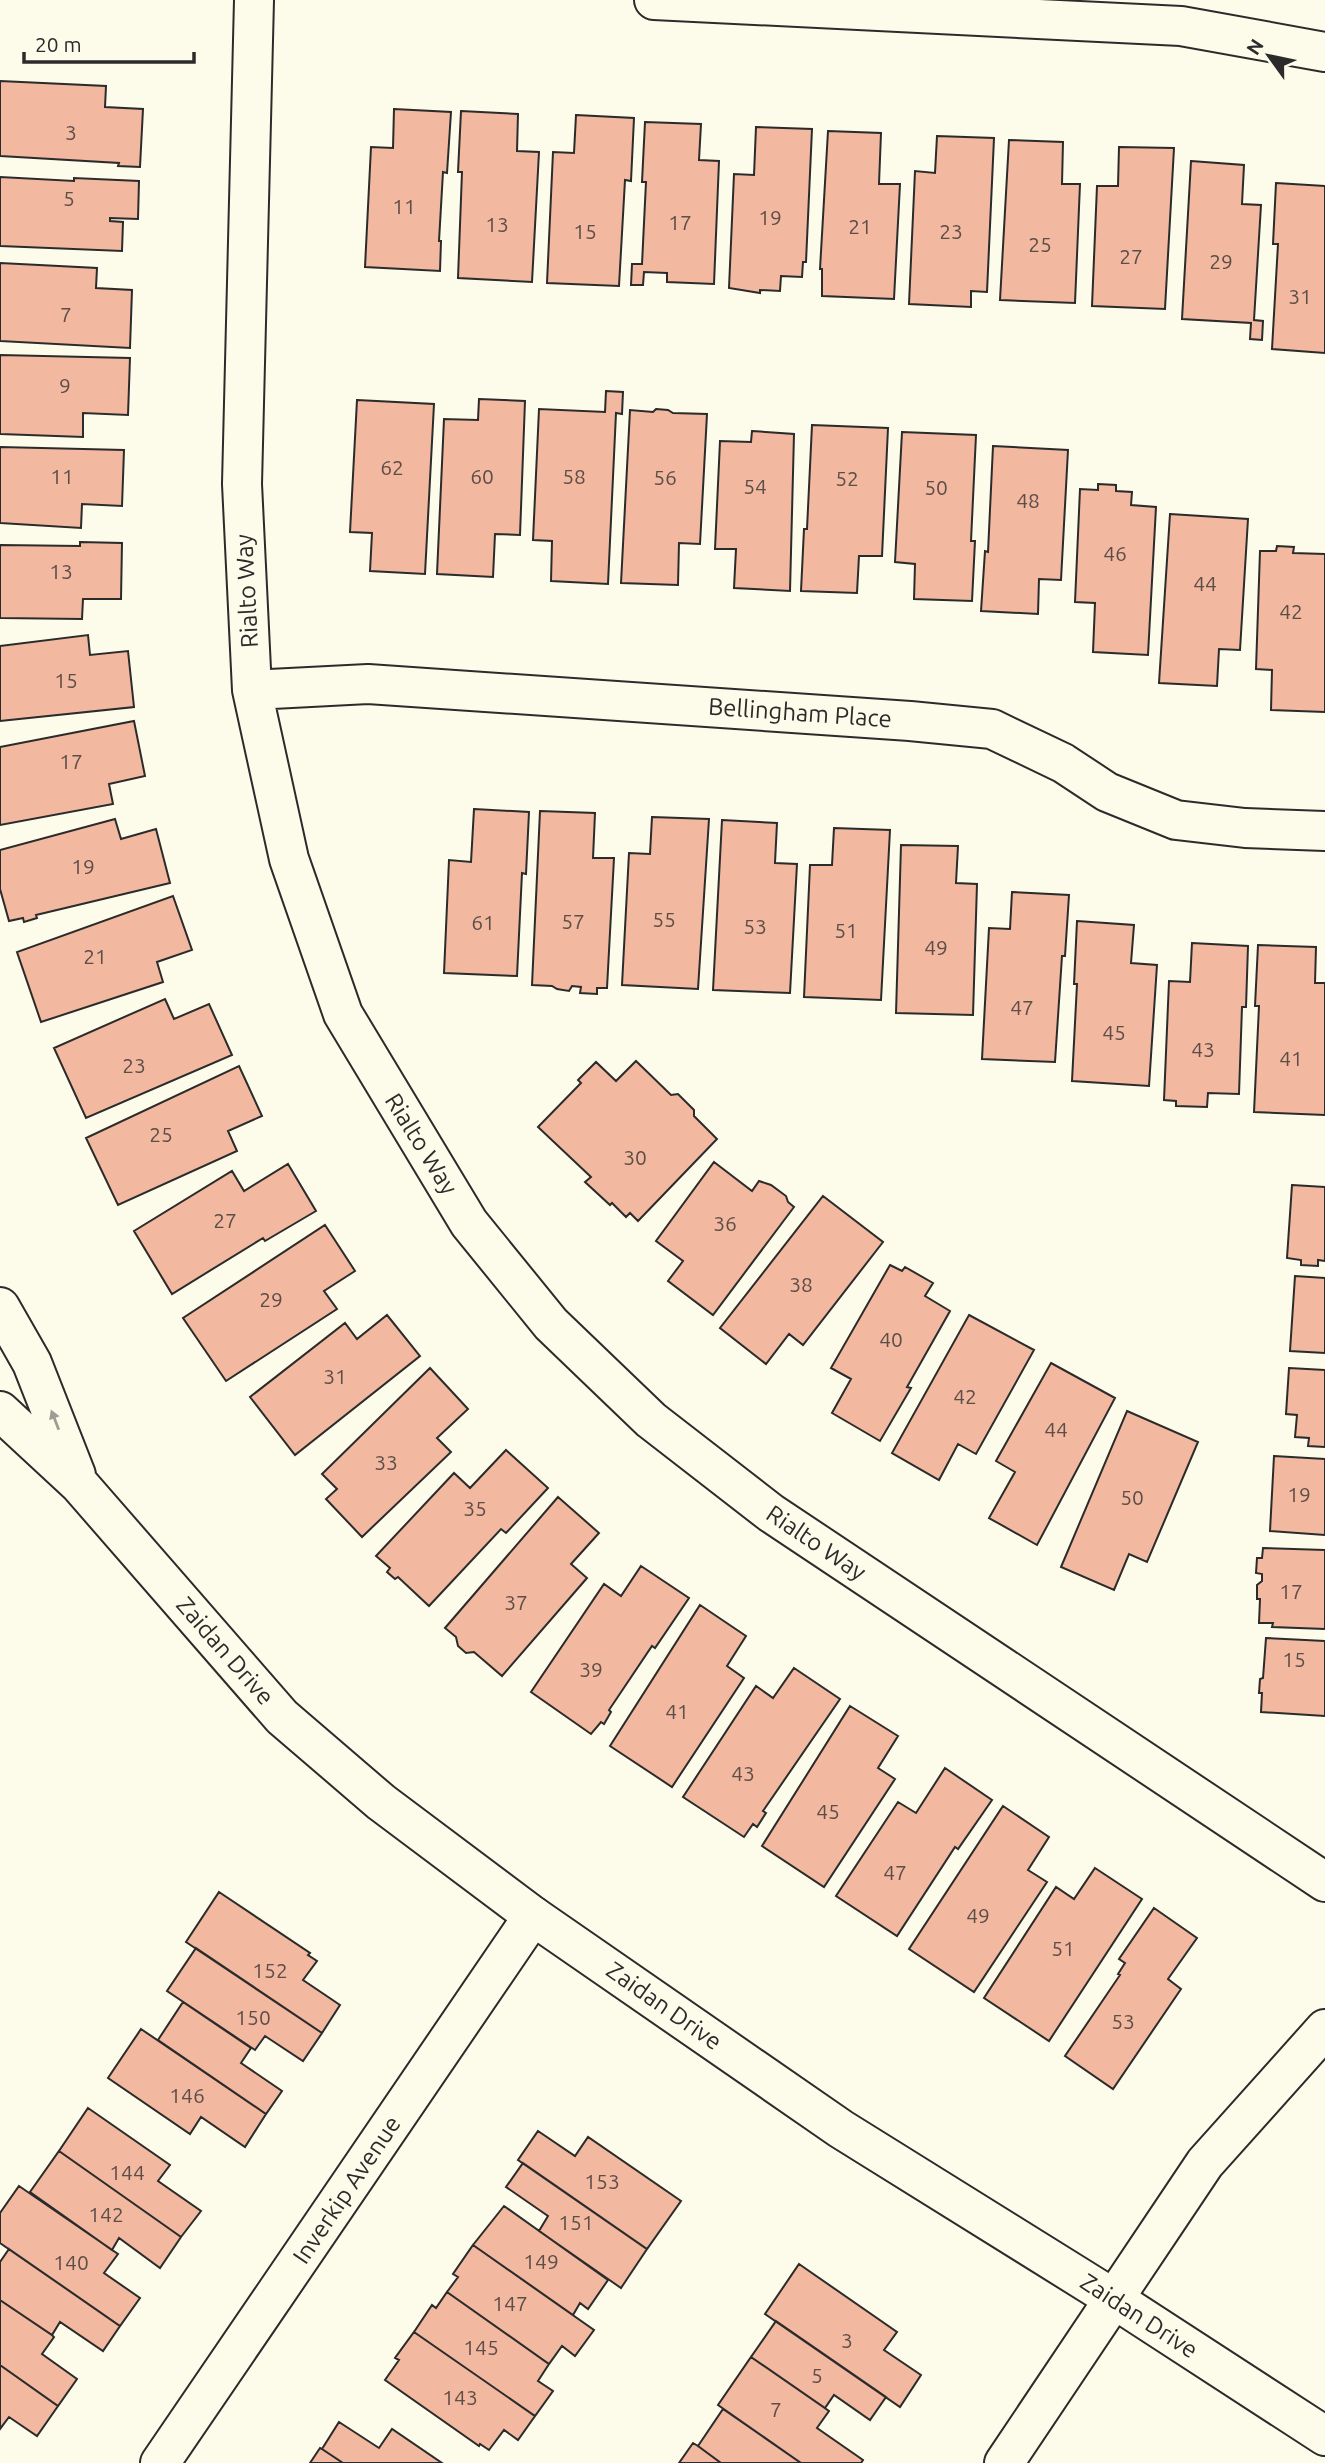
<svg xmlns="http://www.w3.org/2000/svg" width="1325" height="2463" font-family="Ubuntu,sans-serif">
<rect width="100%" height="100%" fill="#fdfbea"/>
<path fill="#f2b8a0" stroke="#2b2b2b" stroke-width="2" d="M 0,81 L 106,86 L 105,107 L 143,109 L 140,167 L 118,166 L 119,163 L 0,156 Z
M 394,109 L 451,112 L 447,173 L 443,172 L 439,241 L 441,241 L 440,271 L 365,267 L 371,147 L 393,148 Z
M 461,111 L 518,114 L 517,151 L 539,152 L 532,282 L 458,278 L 462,172 L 458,172 Z
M 576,115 L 634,118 L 631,181 L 625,180 L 619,286 L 547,283 L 553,152 L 574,153 Z
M 645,122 L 701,124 L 699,160 L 719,161 L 714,284 L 667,282 L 667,273 L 644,272 L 643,285 L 631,285 L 632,264 L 642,264 L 646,182 L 642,182 Z
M 756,127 L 812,129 L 806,262 L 803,262 L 802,277 L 781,276 L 780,291 L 760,290 L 760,293 L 729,288 L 734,174 L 754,175 Z
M 828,131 L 881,133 L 879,184 L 900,184 L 894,299 L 822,296 L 822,269 L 820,269 Z
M 937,136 L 994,138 L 987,292 L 971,291 L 971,307 L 909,304 L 915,171 L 935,173 Z
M 1009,140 L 1063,142 L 1062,184 L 1080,184 L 1075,303 L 1000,300 Z
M 1119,147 L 1174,148 L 1165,309 L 1092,306 L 1097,186 L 1118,186 Z
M 1191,161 L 1244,165 L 1242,204 L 1261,205 L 1254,320 L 1263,321 L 1262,340 L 1250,339 L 1251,323 L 1182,319 Z
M 0,177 L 74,181 L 74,178 L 139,181 L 138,219 L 110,218 L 110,221 L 123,222 L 122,251 L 0,246 Z
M 1276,183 L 1325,186 L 1325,353 L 1272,349 L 1278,244 L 1273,244 Z
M 0,263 L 97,268 L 96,288 L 132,290 L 130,348 L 0,341 Z
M 0,355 L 130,358 L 128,415 L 83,413 L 83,437 L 0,434 Z
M 606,391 L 623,392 L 622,414 L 616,413 L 608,584 L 551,581 L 552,541 L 533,540 L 539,409 L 605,412 Z
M 479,399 L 525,401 L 520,535 L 495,534 L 493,577 L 437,574 L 444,419 L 478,420 Z
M 357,400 L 434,404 L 425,574 L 370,571 L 372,533 L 350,532 Z
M 656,409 L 668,410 L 673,413 L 707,414 L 700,544 L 679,543 L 678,585 L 621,583 L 630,410 L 653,412 Z
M 812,425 L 888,428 L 882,556 L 859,556 L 857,593 L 801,591 L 804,529 L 807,529 Z
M 752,431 L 794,434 L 790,591 L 734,588 L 736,549 L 715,549 L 720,441 L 751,442 Z
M 902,432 L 976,435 L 971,541 L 975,541 L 972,601 L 914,599 L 915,564 L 895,562 Z
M 993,446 L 1068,450 L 1061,580 L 1039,579 L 1038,614 L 981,611 L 985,551 L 988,552 Z
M 0,447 L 124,450 L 122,506 L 82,504 L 81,528 L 0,523 Z
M 1098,484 L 1116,485 L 1116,491 L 1132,492 L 1131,505 L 1156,507 L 1148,655 L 1093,652 L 1095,603 L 1075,602 L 1080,489 L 1098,490 Z
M 1170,514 L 1248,519 L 1240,650 L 1219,649 L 1217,686 L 1159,683 Z
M 80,542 L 122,543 L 121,599 L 83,599 L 82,619 L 0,618 L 0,545 L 80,546 Z
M 1277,546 L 1294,547 L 1293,553 L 1325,554 L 1325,712 L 1271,710 L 1272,670 L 1256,669 L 1260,551 L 1276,551 Z
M 88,635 L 90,655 L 128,651 L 134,707 L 0,721 L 0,646 Z
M 134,721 L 145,776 L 109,784 L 113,804 L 0,825 L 0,747 Z
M 474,809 L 529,812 L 526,874 L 522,873 L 517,976 L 444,973 L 449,860 L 471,862 Z
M 540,811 L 595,813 L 593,858 L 614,858 L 607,988 L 597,988 L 597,994 L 580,993 L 581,987 L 572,986 L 569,991 L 557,989 L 552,986 L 532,985 Z
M 652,817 L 709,819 L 698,989 L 622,985 L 629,853 L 650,854 Z
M 115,819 L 121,839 L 156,829 L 170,883 L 36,915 L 37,918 L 24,922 L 23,918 L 9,921 L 0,889 L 0,850 Z
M 722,820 L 777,823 L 775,863 L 797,864 L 790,993 L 713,990 Z
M 834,828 L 890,830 L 881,1000 L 804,997 L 810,865 L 832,865 Z
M 901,845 L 958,846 L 956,883 L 977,884 L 973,1015 L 896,1013 Z
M 1012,892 L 1069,895 L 1065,956 L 1062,956 L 1055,1062 L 982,1059 L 989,928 L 1010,929 Z
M 173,896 L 192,950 L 157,962 L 163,982 L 41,1022 L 17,952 Z
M 1077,921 L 1134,925 L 1131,963 L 1157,965 L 1149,1086 L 1072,1081 L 1077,984 L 1074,984 Z
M 1192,943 L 1248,946 L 1246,1007 L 1242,1007 L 1239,1094 L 1208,1093 L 1207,1107 L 1176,1106 L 1176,1101 L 1164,1100 L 1169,981 L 1190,982 Z
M 1258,945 L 1316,947 L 1315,983 L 1325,983 L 1325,1115 L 1254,1112 L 1259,1006 L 1255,1006 Z
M 165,999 L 174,1019 L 209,1004 L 232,1055 L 86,1118 L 54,1048 Z
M 636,1061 L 671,1095 L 678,1094 L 694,1110 L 694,1116 L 717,1139 L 638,1221 L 630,1213 L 626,1217 L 612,1203 L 610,1205 L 585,1182 L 591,1177 L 538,1127 L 581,1083 L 578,1080 L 596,1062 L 616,1081 Z
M 239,1066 L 262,1116 L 228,1131 L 237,1151 L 118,1205 L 86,1138 Z
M 714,1162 L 752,1191 L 759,1181 L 771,1185 L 786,1196 L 788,1202 L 794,1207 L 713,1315 L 668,1281 L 683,1261 L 656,1241 Z
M 288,1164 L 316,1211 L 265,1241 L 263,1238 L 172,1294 L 134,1231 L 232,1171 L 244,1191 Z
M 1292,1185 L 1325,1187 L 1325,1261 L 1318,1260 L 1318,1266 L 1301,1265 L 1301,1260 L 1287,1258 Z
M 823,1196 L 883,1242 L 803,1345 L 789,1334 L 766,1364 L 720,1328 Z
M 325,1225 L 355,1271 L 324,1291 L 337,1309 L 226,1381 L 183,1318 Z
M 890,1265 L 902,1271 L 905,1267 L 933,1283 L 925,1296 L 950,1311 L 907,1387 L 911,1388 L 880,1441 L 832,1413 L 851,1379 L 831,1368 Z
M 1295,1276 L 1325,1278 L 1325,1353 L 1290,1351 Z
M 387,1315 L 420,1356 L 295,1455 L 250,1397 L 345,1323 L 357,1339 Z
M 969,1315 L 1034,1350 L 976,1454 L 958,1444 L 939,1480 L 892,1453 Z
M 1051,1363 L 1115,1398 L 1037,1545 L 989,1518 L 1015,1472 L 996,1461 Z
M 430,1368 L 468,1409 L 437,1438 L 451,1452 L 362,1537 L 326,1499 L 337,1489 L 322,1474 Z
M 1289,1368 L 1325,1370 L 1325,1447 L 1308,1446 L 1309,1438 L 1295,1437 L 1297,1415 L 1286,1414 Z
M 1127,1411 L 1198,1442 L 1147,1562 L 1129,1554 L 1114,1590 L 1061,1567 Z
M 506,1450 L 548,1488 L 506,1533 L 501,1529 L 429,1606 L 398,1577 L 395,1579 L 387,1572 L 390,1568 L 376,1556 L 454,1473 L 470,1488 Z
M 1274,1456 L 1325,1459 L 1325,1535 L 1270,1531 Z
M 558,1497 L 599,1533 L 571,1564 L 587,1578 L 502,1676 L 474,1652 L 466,1653 L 458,1646 L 456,1637 L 445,1628 Z
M 1263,1548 L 1325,1550 L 1325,1629 L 1272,1627 L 1273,1623 L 1259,1623 L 1260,1599 L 1257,1599 L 1257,1585 L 1262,1581 L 1262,1574 L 1256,1573 L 1257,1558 L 1262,1558 Z
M 641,1566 L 689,1598 L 655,1648 L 652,1646 L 609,1710 L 611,1712 L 604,1724 L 601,1722 L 591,1734 L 531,1692 L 604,1584 L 621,1596 Z
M 700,1605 L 746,1636 L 727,1666 L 744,1678 L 672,1787 L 610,1746 Z
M 1266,1638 L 1325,1641 L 1325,1716 L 1261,1712 L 1262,1693 L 1259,1693 L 1260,1679 L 1263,1678 Z
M 794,1668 L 840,1699 L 763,1811 L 766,1813 L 757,1827 L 753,1824 L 744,1837 L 683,1797 L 756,1686 L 773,1698 Z
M 850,1706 L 898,1736 L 878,1768 L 895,1779 L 824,1887 L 762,1846 Z
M 945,1768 L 992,1800 L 958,1849 L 955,1847 L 897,1936 L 836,1896 L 898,1802 L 916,1813 Z
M 1003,1806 L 1049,1837 L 1028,1870 L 1047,1882 L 974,1992 L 909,1949 Z
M 1095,1868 L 1142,1899 L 1049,2041 L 984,1998 L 1056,1887 L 1074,1899 Z
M 219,1892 L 310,1953 L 308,1955 L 317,1961 L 303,1980 L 340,2005 L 322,2033 L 186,1942 Z
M 1154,1908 L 1197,1938 L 1168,1979 L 1181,1989 L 1113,2089 L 1065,2056 L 1120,1975 L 1118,1974 L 1125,1963 L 1119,1959 Z
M 196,1948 L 322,2033 L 303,2061 L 265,2036 L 255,2050 L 167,1991 Z
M 183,2002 L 251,2048 L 241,2063 L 282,2091 L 266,2114 L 158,2040 Z
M 141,2029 L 266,2114 L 245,2147 L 201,2117 L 190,2134 L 108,2078 Z
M 88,2108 L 170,2165 L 158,2181 L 201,2211 L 181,2237 L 59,2151 Z
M 538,2131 L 575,2156 L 588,2137 L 681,2201 L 647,2249 L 518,2160 Z
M 59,2151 L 181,2237 L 160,2268 L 119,2238 L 112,2250 L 30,2192 Z
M 523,2163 L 647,2249 L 621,2288 L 539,2231 L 548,2216 L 506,2187 Z
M 19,2186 L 118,2254 L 104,2273 L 140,2298 L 120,2326 L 0,2243 L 0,2213 Z
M 504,2206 L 608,2280 L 588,2309 L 580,2303 L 573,2315 L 473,2245 Z
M 473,2245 L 594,2330 L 575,2356 L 562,2346 L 549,2364 L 447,2292 L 458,2277 L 453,2274 Z
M 9,2249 L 120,2326 L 103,2351 L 60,2322 L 52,2335 L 0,2300 L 0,2262 Z
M 799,2264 L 897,2332 L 884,2350 L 921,2375 L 900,2407 L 765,2314 Z
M 447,2292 L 549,2364 L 538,2381 L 553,2391 L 535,2416 L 414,2332 L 432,2305 L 436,2308 Z
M 0,2300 L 52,2335 L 54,2337 L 42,2354 L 77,2379 L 58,2406 L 0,2365 Z
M 776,2321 L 886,2397 L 870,2420 L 834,2395 L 825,2408 L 751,2357 Z
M 414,2332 L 535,2416 L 518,2440 L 504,2430 L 489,2450 L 480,2444 L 479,2446 L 385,2380 L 399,2360 L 395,2358 Z
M 751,2357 L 829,2411 L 817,2428 L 863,2460 L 861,2463 L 801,2463 L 718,2405 Z
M 0,2365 L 58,2406 L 37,2436 L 9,2417 L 0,2429 Z
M 723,2409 L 801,2463 L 721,2463 L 698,2446 Z
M 339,2422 L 379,2448 L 392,2429 L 442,2463 L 343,2463 L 322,2449 Z
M 693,2443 L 698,2446 L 721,2463 L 679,2463 Z
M 320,2448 L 322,2449 L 343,2463 L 310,2463 Z"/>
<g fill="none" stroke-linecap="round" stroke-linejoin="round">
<g stroke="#2b2b2b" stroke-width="42">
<path id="street" d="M 254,0 L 242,484 L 252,690 L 289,859 L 343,1014 L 469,1223 L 551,1324 L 651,1420 L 771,1513 L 1325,1882
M 654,0 L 1181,26 L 1325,52
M 252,690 L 368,684 L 910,721 L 992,729 L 1063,763 L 1107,792 L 1176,820 L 1245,828 L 1325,831
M 160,2463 L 533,1916
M 1004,2463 L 1205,2163 L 1325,2029"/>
</g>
<g stroke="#2b2b2b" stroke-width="42">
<path id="secondary" d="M 0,1307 L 32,1363 L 76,1475
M 0,1411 L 79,1484 L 282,1717 L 381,1802 L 533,1916 L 841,2129 L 1114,2299 L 1325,2436"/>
</g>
<use href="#street" stroke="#fdfbea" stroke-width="38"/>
<use href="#secondary" stroke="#fdfbea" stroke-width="38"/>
</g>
<defs><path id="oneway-solid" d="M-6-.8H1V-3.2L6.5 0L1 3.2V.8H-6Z" transform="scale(1.75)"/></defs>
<use fill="#9e9d94" href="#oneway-solid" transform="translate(55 1420) rotate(-111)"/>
<g text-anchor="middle" stroke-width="5" stroke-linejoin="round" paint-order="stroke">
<g font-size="21" fill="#5d4e48">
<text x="71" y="140">3</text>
<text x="69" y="206">5</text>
<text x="404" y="214">11</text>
<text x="770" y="225">19</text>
<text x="680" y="230">17</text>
<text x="497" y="232">13</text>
<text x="860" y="234">21</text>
<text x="585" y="239">15</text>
<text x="951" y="239">23</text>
<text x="1040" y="252">25</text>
<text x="1131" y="264">27</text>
<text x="1221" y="269">29</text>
<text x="1300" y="304">31</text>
<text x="66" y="322">7</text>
<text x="65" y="393">9</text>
<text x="392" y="475">62</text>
<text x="62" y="484">11</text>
<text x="482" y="484">60</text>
<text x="574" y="484">58</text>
<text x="665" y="485">56</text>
<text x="847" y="486">52</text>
<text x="755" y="494">54</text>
<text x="936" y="495">50</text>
<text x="1028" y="508">48</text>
<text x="1115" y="561">46</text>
<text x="61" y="579">13</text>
<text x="1205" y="591">44</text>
<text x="1291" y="619">42</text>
<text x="66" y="688">15</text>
<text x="71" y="769">17</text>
<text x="83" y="874">19</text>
<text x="664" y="927">55</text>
<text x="573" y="929">57</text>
<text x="483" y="930">61</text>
<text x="755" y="934">53</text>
<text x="846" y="938">51</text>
<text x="936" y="955">49</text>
<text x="95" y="964">21</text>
<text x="1022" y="1015">47</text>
<text x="1114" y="1040">45</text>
<text x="1203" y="1057">43</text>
<text x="1291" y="1066">41</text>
<text x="134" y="1073">23</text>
<text x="161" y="1142">25</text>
<text x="635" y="1165">30</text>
<text x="225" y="1228">27</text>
<text x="725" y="1231">36</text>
<text x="801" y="1292">38</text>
<text x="271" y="1307">29</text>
<text x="891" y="1347">40</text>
<text x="335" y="1384">31</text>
<text x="965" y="1404">42</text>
<text x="1056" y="1437">44</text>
<text x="386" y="1470">33</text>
<text x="1299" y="1502">19</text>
<text x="1132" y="1505">50</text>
<text x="475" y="1516">35</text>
<text x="1291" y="1599">17</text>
<text x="516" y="1610">37</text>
<text x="1294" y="1667">15</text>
<text x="591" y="1677">39</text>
<text x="677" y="1719">41</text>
<text x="743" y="1781">43</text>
<text x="828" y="1819">45</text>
<text x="895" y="1880">47</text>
<text x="978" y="1923">49</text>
<text x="1063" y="1956">51</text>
<text x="270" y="1978">152</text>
<text x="253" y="2025">150</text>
<text x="1123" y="2029">53</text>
<text x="187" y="2103">146</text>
<text x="127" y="2180">144</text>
<text x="602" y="2189">153</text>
<text x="106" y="2222">142</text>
<text x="576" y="2230">151</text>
<text x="541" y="2269">149</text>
<text x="71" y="2270">140</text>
<text x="510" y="2311">147</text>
<text x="847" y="2348">3</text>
<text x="481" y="2355">145</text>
<text x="817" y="2383">5</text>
<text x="460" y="2405">143</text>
<text x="776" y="2417">7</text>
</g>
<g font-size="24" fill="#2b2b2b" stroke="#fdfbea">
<text transform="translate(247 591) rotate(-93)" y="8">Rialto Way</text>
<text transform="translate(800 713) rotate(4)" y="8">Bellingham Place</text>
<text transform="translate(421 1144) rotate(58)" y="8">Rialto Way</text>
<text transform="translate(816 1543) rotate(34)" y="8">Rialto Way</text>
<text transform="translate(225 1651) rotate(49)" y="8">Zaidan Drive</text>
<text transform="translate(664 2006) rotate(35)" y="8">Zaidan Drive</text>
<text transform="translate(347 2190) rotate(-56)" y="8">Inverkip Avenue</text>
<text transform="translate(1139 2316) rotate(33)" y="8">Zaidan Drive</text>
</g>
</g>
<g transform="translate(1269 56) rotate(303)" stroke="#fdfbea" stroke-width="5" paint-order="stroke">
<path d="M0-5L12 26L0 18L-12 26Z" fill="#2b2b2b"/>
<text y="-10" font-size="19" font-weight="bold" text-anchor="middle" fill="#2b2b2b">N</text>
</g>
<path d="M24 52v10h170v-10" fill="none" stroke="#2b2b2b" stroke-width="3.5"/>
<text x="35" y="52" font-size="21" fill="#2b2b2b" stroke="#fdfbea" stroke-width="5" paint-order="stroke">20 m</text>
</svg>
